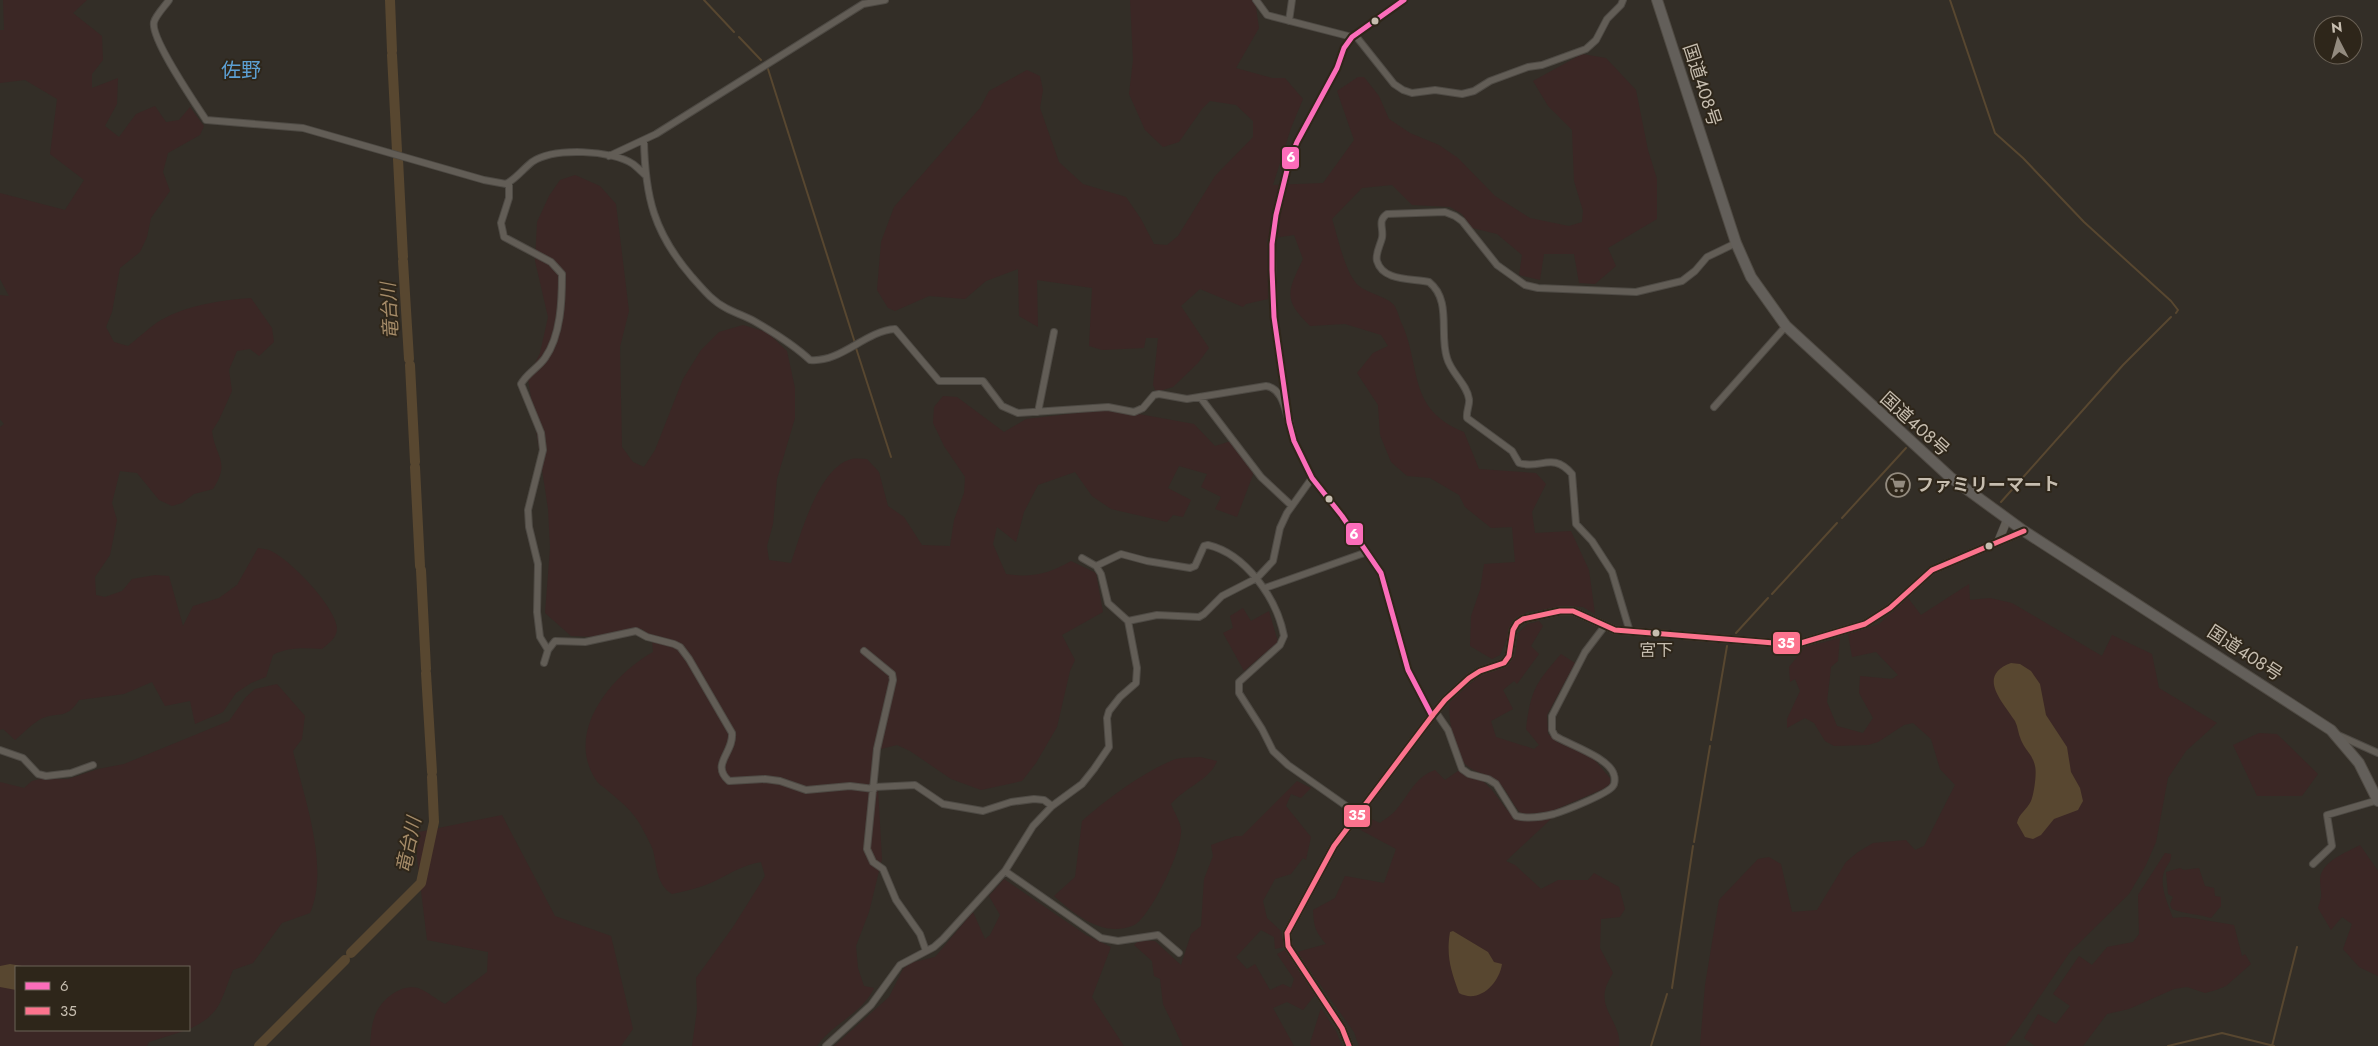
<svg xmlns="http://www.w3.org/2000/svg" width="2378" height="1046" font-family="Jost,'Noto Sans JP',sans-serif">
<rect width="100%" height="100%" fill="#332e27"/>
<path fill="#3b2725" d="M 3,0 L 87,0 L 73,13 L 102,36 L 103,60 L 92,74 L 92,88 L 118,78 L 117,104 L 105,126 L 119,137 L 136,114 L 155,106 L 166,122 L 179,120 L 190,107 L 204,126 L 200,135 L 168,153 L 163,172 L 170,191 L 151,218 L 147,237 L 140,252 L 120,268 L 112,312 L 106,327 L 114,342 L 128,346 C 139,338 149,327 161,320 C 188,305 220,300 251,298 L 272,328 L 274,342 L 259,356 L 250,349 L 237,351 L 229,370 L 232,391 L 219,420 L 212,431 C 215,457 231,461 213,489 L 194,494 L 182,503 L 172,506 L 159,500 L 137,473 L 120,471 L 112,503 L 117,520 L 110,555 L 95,577 L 96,595 L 105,597 L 122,591 L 132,579 L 155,575 L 169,576 L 183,626 L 193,606 L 219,598 L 237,585 L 258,548 C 263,549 269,549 273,552 C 292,562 335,606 337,628 C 337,638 329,643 322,649 C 306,648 287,647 273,655 L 266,677 L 251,683 L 236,693 L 223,712 L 195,724 L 190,701 L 165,706 L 152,682 L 124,694 L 79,700 C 65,722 57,710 39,720 C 31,725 23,733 15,740 L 3,729 L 0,730 L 0,427 L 4,424 L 0,419 L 0,295 L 9,296 L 0,279 L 0,193 L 65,210 L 84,180 L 50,154 L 57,99 L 25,80 L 0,83 L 0,30 L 4,30 Z
M 1130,0 L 1255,0 L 1259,28 L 1236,68 L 1272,78 L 1285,78 L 1303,99 L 1291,128 L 1273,185 L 1323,183 L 1354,140 L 1337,91 L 1358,77 L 1364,77 L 1379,96 L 1389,119 L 1410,133 L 1439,145 L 1458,158 L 1495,196 L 1530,218 L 1569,226 L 1582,222 L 1583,211 L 1574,181 L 1572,130 L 1548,106 L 1533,81 L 1582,54 L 1606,58 L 1636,90 L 1648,150 L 1657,179 L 1657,219 L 1608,248 L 1616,266 L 1595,284 L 1579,283 L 1574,254 L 1544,254 L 1540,280 L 1519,275 L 1522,255 L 1497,234 L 1472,228 L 1462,214 L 1450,207 L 1412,205 L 1392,185 L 1362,188 L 1332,219 C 1338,237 1345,274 1359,286 C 1369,294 1385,296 1393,304 C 1397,308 1399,317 1401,322 C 1422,366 1406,409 1464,432 L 1479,469 L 1536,473 L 1546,484 L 1532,512 L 1535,533 L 1571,531 L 1589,570 L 1595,614 L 1583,607 L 1567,606 L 1527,612 L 1515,620 L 1500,655 L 1492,659 L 1470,646 L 1471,616 L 1480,590 L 1484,564 L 1515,562 L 1512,527 L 1491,528 L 1465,507 L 1459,495 L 1430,478 L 1407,476 L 1391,462 L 1380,435 L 1378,405 L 1357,373 L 1373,353 L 1388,346 L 1381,335 L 1345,324 L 1310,326 C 1282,299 1288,291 1303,259 L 1294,235 L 1267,239 L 1268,299 L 1246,304 L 1243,307 L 1200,289 L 1181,306 L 1209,348 L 1198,363 L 1173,387 L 1156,392 L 1153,385 L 1158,338 L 1146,338 L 1144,348 L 1102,350 L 1089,346 L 1092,288 L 1037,280 L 1038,327 L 1019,316 L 1018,269 L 986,281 L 965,299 L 929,296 L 895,311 L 888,308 L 877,290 L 881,242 L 894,207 L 980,108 L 989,91 L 1027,70 L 1040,76 L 1043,90 L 1040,108 L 1059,162 L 1083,184 L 1126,197 L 1141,219 L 1154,244 L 1167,245 L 1178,236 L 1215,176 L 1253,137 L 1253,121 L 1236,105 L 1210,101 L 1202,109 L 1179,142 L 1163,147 L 1145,130 L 1129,94 L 1133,60 Z
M 575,175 L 600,186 L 616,204 L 629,311 L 620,347 L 622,447 L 633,462 L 644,467 L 655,450 L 683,379 L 701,350 L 719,332 L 743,325 L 767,332 L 787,351 L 795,388 L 795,418 L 777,479 L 773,524 L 767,546 L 769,560 L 791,563 C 800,536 819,466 852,459 C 856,458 862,459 867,459 L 879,472 L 888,506 L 904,517 L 922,545 L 950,546 L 954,520 L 964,493 L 965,477 L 944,446 L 933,423 L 934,407 L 943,396 L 957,397 L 1004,432 L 1026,419 L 1111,409 L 1194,424 L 1215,446 L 1231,441 L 1254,472 L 1237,517 L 1215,509 L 1221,497 L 1201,487 L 1207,474 L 1179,466 L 1168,488 L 1191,500 L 1183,517 L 1173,515 L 1167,522 L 1111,509 L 1092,496 L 1075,472 L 1038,485 L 1024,512 L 1016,542 L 997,527 L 993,544 L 1006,574 C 1032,578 1048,574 1071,561 L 1096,573 L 1103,612 L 1062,635 L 1075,660 L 1070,671 L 1057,727 L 1036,763 L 1022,781 L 981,790 L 951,779 L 910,751 L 897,745 L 881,749 L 873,767 L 878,789 L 882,859 L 869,912 L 856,946 L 858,968 L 864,986 L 874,988 C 862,1014 833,1023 817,1046 L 692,1046 L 697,1010 L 696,978 L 733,927 L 765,876 L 761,862 C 743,865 733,872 717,880 C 703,887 687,891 672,894 C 656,884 657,866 653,850 C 650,842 645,834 641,826 C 632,810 621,802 607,790 C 604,787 598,784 596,780 C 564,732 612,675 653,652 L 652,640 L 642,629 L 596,637 L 571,636 L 545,613 L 550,548 L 548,509 L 528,378 L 540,353 L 548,317 L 535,261 L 537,222 L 549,196 L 560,180 Z
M 1969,584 L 1970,600 L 1990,598 L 2012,603 L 2102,656 L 2112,635 L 2152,654 L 2159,688 L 2217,723 L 2186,751 L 2168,778 L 2156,842 L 2146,865 L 2129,894 L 2070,952 L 2016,1032 L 2005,1046 L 1700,1046 L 1705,985 L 1719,900 L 1758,859 L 1769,857 L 1781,864 L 1792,912 L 1817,910 L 1846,862 L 1858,852 L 1873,843 L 1906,840 L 1915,850 L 1924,846 L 1955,785 L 1940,769 L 1931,739 L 1913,723 L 1904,725 L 1878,742 L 1868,745 L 1834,746 L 1825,741 L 1814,723 L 1805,718 L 1787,728 L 1787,719 L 1800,691 L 1795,679 L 1790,682 L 1789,667 L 1805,647 L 1840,638 L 1838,661 L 1831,667 L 1827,702 L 1837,726 L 1863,733 L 1873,718 L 1859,693 L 1860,676 L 1892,679 L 1898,675 L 1876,652 L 1852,657 L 1848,634 L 1879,624 L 1908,598 L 1921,615 Z
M 1243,608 L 1251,621 L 1269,611 L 1278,642 L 1244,671 L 1223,633 L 1233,628 L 1230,616 Z
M 1539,621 L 1543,626 L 1531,646 L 1539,654 L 1517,684 L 1514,681 L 1503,690 L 1513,709 L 1491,721 L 1496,737 L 1534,749 L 1539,745 L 1526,729 C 1531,690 1535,684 1561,654 L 1575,663 L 1547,715 L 1548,734 L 1557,742 L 1592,757 L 1610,778 L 1610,784 L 1603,789 L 1552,811 L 1523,815 C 1513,807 1509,793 1500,784 C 1491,774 1476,774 1466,765 C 1455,755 1447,717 1450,702 L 1479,676 L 1509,663 L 1515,656 L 1518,633 L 1528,624 Z
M 277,684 L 305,716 L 302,739 L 293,751 C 304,798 330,867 310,913 L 282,923 L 253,963 L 233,970 C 220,1001 222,1014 189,1029 L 189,967 L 16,967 L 16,1030 L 187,1030 L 149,1042 L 147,1046 L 0,1046 L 0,782 L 24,788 L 32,781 L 40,779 L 68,779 L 98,769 L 124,764 L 229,721 L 246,697 L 255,689 Z
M 2259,733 L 2277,734 L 2318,774 L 2302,796 L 2257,796 L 2233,745 Z
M 1200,757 L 1217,761 C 1210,780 1184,788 1171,804 C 1174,812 1180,821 1181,829 C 1183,849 1152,913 1136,924 C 1133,926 1128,927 1125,928 C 1098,934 1072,912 1054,896 L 1075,877 L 1082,821 C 1107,799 1142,773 1173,760 C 1180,757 1191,758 1200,757 Z
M 1435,770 L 1445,780 L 1458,771 L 1482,780 L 1492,790 L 1507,810 L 1518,817 L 1553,817 L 1506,861 L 1515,865 L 1541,889 L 1558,880 L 1588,880 L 1594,873 L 1619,887 L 1625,909 L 1620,917 L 1601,919 L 1600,948 L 1613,973 C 1610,978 1606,985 1605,991 C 1601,1011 1622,1026 1619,1046 L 1359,1046 L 1354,1032 L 1297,952 L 1326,944 C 1315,931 1314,927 1313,910 L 1335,898 L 1345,876 L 1384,883 L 1396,849 L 1355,827 L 1365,816 L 1380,823 C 1385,819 1392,815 1396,810 C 1409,795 1415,777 1435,770 Z
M 1297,781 L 1311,788 L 1301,798 L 1291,794 L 1286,806 L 1311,837 L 1306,860 L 1303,858 L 1291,874 L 1275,879 L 1263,901 L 1267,918 L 1281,931 L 1284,947 L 1275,949 L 1274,937 L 1261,930 L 1236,957 L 1247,969 L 1255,964 L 1270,990 L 1283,984 L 1291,988 L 1294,979 L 1277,954 L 1285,950 L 1315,995 L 1303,1010 L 1287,1002 L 1273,1008 L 1294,1046 L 1183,1046 L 1163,1004 L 1160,979 L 1154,976 L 1152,961 L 1134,945 L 1139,940 L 1155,941 L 1181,965 L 1191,934 L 1201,926 L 1204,879 L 1213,856 L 1211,845 L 1236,836 L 1242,836 Z
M 502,815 L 555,916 L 611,936 L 633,1029 L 621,1046 L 370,1046 C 371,1037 371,1027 374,1019 C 378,1002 400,983 418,988 C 427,991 437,1000 445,1004 L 487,972 L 488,952 L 427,940 L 414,833 Z
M 2360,845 L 2378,871 L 2378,976 L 2359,967 L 2343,949 L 2352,924 L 2342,917 L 2331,930 L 2318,908 C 2323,892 2321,896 2320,881 C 2320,861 2346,853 2360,845 Z
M 2165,853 L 2171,854 C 2172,862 2166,865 2164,872 C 2159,885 2168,905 2173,918 L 2186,917 L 2234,925 L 2242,956 L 2245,954 L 2251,964 L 2226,986 L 2216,990 L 2205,993 L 2187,987 L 2174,989 L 2129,1009 L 2107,1014 L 2083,1046 L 2035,1046 L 2024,1038 L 2038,1014 L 2056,1024 L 2070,1006 L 2053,994 L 2079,956 L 2092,965 L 2107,947 L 2133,942 L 2139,934 L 2138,895 Z
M 2180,868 L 2184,870 L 2199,868 L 2205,886 L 2214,888 L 2215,896 L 2221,897 L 2221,906 L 2211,918 C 2198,914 2185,914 2172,909 L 2170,904 L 2173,897 L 2168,894 L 2166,872 Z
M 1004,879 L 1086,935 L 1111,947 L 1092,997 L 1124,1046 L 834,1046 L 889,997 L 903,969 L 910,963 L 935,957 L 973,912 L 985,939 L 990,935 L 1000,915 L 989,896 Z
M 1321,1008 L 1336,1031 L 1342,1046 L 1311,1046 L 1310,1043 Z"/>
<path fill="#584730" d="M 2011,663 L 2020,664 L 2031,671 L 2040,684 L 2046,715 L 2067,747 L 2071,772 L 2080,788 L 2083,801 L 2078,810 L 2054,819 L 2041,835 L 2033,839 L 2025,837 L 2017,823 C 2019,813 2027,810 2031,801 C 2034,794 2037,773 2035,766 C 2033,755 2025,750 2021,740 C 2018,733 2018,727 2015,721 C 2003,702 1976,676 2011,663 Z
M 1453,931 L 1488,952 L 1494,962 L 1502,964 C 1499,984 1479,1004 1459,993 C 1451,971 1446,956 1450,932 Z
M 10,964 L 28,967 L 16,967 L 16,990 L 0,987 L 0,966 Z"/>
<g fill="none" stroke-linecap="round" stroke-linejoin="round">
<path stroke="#584730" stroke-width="2" d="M 704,0 L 734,32
M 1950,0 L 1995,133 L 2023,158 L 2084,222 L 2171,301 L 2178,310 L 2176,313
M 739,37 L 761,60
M 768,69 L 855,343
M 856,348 L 891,457
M 2001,502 L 2123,365 L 2171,317
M 1842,518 L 1906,448
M 1772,594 L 1837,523
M 1736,633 L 1768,598
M 1711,740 L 1727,646
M 1694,842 L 1710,746
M 1672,988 L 1693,846
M 1651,1046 L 1667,994
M 2168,1046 L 2222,1033 L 2274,1046
M 2272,1046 L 2297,947"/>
<path stroke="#584730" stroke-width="10" d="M 390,0 L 392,51
M 392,55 L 397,151
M 398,159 L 403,257
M 403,261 L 409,359
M 410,365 L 415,462
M 415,467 L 420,566
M 421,570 L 426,669
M 426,673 L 432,772
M 351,953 L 421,883 L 434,822 L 432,777
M 259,1046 L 345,960"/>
<g stroke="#4e4a44" stroke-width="8">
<path id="minor" d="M 169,0 C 165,6 156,15 154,22 C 150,38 195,103 206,120 L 303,128 L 484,180 L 506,184 C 516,179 523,169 532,162 C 554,147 612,150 633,164 C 637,167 641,171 645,175
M 1256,0 L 1267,15 L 1352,37
M 1289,21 L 1292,0
M 1355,35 L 1394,84 L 1403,90 L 1412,93 L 1435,90 L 1462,94 L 1474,91 L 1490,81 L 1528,67 L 1542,65 L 1586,49 L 1596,40 L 1607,19 L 1621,5 L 1623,0
M 644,140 C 645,197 654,233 692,277 C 702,288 712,301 726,308 C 735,313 745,316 754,321 C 773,332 794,345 810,360 C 841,363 865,331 895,329 L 939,381 L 983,381 L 1002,406 L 1018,413 L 1108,407 L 1134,412 L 1143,408 L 1154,395 L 1159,394 L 1187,399 L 1266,386 C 1282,388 1285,409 1289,422
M 609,156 L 656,134 L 863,4 L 885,0
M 509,183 L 509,198 L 501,223 L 504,237 L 551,262 L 562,274 C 562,301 561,335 545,358 C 538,368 527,373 521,384 L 541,433 L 543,450 L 528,510 L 529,527 L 538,564 L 537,612 L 540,637 L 548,650
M 1200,397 L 1261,477 L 1292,506
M 1714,407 L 1786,326
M 1287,409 L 1274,317 L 1272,244 L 1276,215 L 1289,162 L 1297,142 L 1337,68 L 1344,48 L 1352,37 L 1404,0
M 1038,412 L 1054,332
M 1289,419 L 1294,441 L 1312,478 L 1342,516 L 1381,573 L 1408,670 L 1432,716
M 1082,558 L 1096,566 L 1121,554 L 1147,561 L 1190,568 L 1195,566 L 1204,546 L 1208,545 C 1246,554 1277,599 1284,636 L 1280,645 L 1239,682 L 1239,693 L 1262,729 L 1273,751 L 1288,765 L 1359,815
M 1265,588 L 1367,552
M 1128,621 L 1157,615 L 1199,617 L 1204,614 L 1222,596 L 1257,578 L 1273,561 L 1280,528 L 1287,513 L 1312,478
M 1630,632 L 1612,572 L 1592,541 L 1576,524 L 1572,474 C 1552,451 1541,470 1519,463 L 1512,451 L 1467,418 C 1466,411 1470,405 1469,399 C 1467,384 1451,373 1447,358 C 1439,334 1452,300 1429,282 C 1413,278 1383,282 1377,261 C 1375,254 1380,246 1382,238 C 1384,228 1377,221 1387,214 L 1445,212 L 1455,216 L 1462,221 L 1497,265 L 1525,285 L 1538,288 L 1636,292 L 1682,281 L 1695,271 L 1707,257 L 1736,243
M 864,651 L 892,674 L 893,680 L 877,749 L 867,849 L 873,862 L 883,869 L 896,900 L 920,934 L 926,951
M 544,663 L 548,650 L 555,641 L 585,642 L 636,631 L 647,637 L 674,644 L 680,647 L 689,659 L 732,733 C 734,753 710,764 729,781 L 765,779 L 780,781 L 806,790 L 850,786 L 874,789
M 1435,711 L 1448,730 L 1462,769 L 1469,774 L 1488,779 L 1496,784 L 1516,816 C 1528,819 1542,817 1554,814 C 1564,811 1608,794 1613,786 C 1615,784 1615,778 1614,775 C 1610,758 1570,745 1555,736 L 1552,730 L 1552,716 L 1585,652 L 1604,627
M 2338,735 L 2378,753
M 0,750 L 23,758 L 38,774 L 46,776 L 71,773 L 93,765
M 875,787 L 915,785 L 943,804 L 983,811 L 1011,802 L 1034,799 L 1044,800 L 1052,806
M 2313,864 L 2332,846 L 2327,815 L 2378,800
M 1005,871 L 1101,938 L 1118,941 L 1158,935 L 1179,953
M 826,1046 L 871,1005 L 900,965 L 934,947 L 943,939 L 1005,871 L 1033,826 L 1052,806 L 1082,784 L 1094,769 L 1109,747 L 1107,718 L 1109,711 L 1120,697 L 1136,683 L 1137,668 L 1128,621 L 1108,603 L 1101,574 L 1096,566"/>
</g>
<g stroke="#4e4a44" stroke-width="9">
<path id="tertiary" d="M 1998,542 L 2007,520
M 1349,1046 L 1342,1028 L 1288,946 L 1287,933 L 1334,846 L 1432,716 L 1445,700 L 1469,678 L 1480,671 L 1504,663 L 1509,656 L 1513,630 L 1517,623 L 1523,619 L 1560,611 L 1573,611 L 1615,630 L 1774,643 L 1801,643 L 1865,624 L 1890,608 L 1932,570 L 2024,531"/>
</g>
<g stroke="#4f4a43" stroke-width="12">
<path id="trunk" d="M 1657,0 L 1736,243 L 1751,277 L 1786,326 L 1950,477 L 2024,531 L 2331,730 L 2359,763 L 2378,801"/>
</g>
<use href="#minor" stroke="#625d56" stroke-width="6"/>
<use href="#tertiary" stroke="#625d56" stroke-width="8"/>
<use href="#trunk" stroke="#635f5a" stroke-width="10"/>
<g stroke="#2e261a" stroke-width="9">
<path id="bus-1" d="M 1404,0 L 1352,37 L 1344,48 L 1337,68 L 1297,142 L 1289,162 L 1276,215 L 1272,244 L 1272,270 L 1274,317 L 1289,422 L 1294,441 L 1312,478 L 1342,516 L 1381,573 L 1408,670 L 1432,716"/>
</g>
<g stroke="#2e261a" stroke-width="9">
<path id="bus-2" d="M 1349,1046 L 1342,1028 L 1288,946 L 1287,933 L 1334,846 L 1432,716 L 1445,700 L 1469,678 L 1480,671 L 1504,663 L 1509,656 L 1513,630 L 1517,623 L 1523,619 L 1560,611 L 1573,611 L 1615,630 L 1774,643 L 1801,643 L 1865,624 L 1890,608 L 1932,570 L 2024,531"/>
</g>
<use href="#bus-1" stroke="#fb6dba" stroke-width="5"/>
<use href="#bus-2" stroke="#fc738d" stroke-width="5"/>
</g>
<defs>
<g id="supermarket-ring" transform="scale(1.25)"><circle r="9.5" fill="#2e261a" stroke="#938b7f" stroke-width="1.5"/><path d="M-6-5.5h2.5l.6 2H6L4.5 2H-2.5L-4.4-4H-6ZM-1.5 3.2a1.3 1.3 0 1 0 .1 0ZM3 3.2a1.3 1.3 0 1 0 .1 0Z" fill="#938b7f"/></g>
</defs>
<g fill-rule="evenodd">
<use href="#supermarket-ring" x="1898" y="485"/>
</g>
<g fill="#c6bdaf" stroke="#2e261a" stroke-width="2">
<circle cx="1375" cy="21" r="4.5"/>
<circle cx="1329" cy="499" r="4.5"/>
<circle cx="1989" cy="546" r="4.5"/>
<circle cx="1656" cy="633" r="4.5"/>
</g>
<g text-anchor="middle" stroke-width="4" stroke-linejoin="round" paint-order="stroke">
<g font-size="17" fill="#c6bdaf" stroke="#2e261a">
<text x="1656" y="656">宮下</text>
</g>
<g font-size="18" fill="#c6bdaf" stroke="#2e261a">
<text transform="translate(1702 85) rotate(72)" y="6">国道408号</text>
<text transform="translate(1915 424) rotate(42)" y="6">国道408号</text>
<text transform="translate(2245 653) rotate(33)" y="6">国道408号</text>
</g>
<g font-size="18" font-weight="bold" fill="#c6bdaf" stroke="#2e261a" text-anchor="start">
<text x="1916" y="491">ファミリーマート</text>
</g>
<g font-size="19" font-style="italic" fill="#a58b68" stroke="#2e261a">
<text transform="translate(389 311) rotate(-93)" y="7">竜台川</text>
<text transform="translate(408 845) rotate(-78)" y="7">竜台川</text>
</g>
<g font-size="20" fill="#5da0d3" stroke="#2e261a">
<text x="241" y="77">佐野</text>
</g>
</g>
<g stroke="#2e261a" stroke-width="2">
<rect x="1281" y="146" width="19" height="24" rx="5" fill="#fb6dba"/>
<rect x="1345" y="522" width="19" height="24" rx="5" fill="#fb6dba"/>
<rect x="1772" y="631" width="29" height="24" rx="5" fill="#fc738d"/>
<rect x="1343" y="804" width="28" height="24" rx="5" fill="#fc738d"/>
</g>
<g font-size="14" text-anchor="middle" font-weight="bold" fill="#fff">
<text x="1291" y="162">6</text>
<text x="1354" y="539">6</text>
<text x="1786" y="648">35</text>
<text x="1357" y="820">35</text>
</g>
<rect x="15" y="966" width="175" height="65" fill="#2e261a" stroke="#6b6256"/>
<rect x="25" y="982" width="25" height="8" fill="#fb6dba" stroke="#6b6256"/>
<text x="60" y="991" font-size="15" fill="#c6bdaf">6</text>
<rect x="25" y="1007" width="25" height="8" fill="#fc738d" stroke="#6b6256"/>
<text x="60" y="1016" font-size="15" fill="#c6bdaf">35</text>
<g transform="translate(2338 40) rotate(354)"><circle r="24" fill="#2e261a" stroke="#6b6256"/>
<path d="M0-4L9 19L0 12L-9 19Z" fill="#938b7f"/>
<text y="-8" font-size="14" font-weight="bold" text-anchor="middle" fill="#c6bdaf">N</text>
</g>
</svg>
